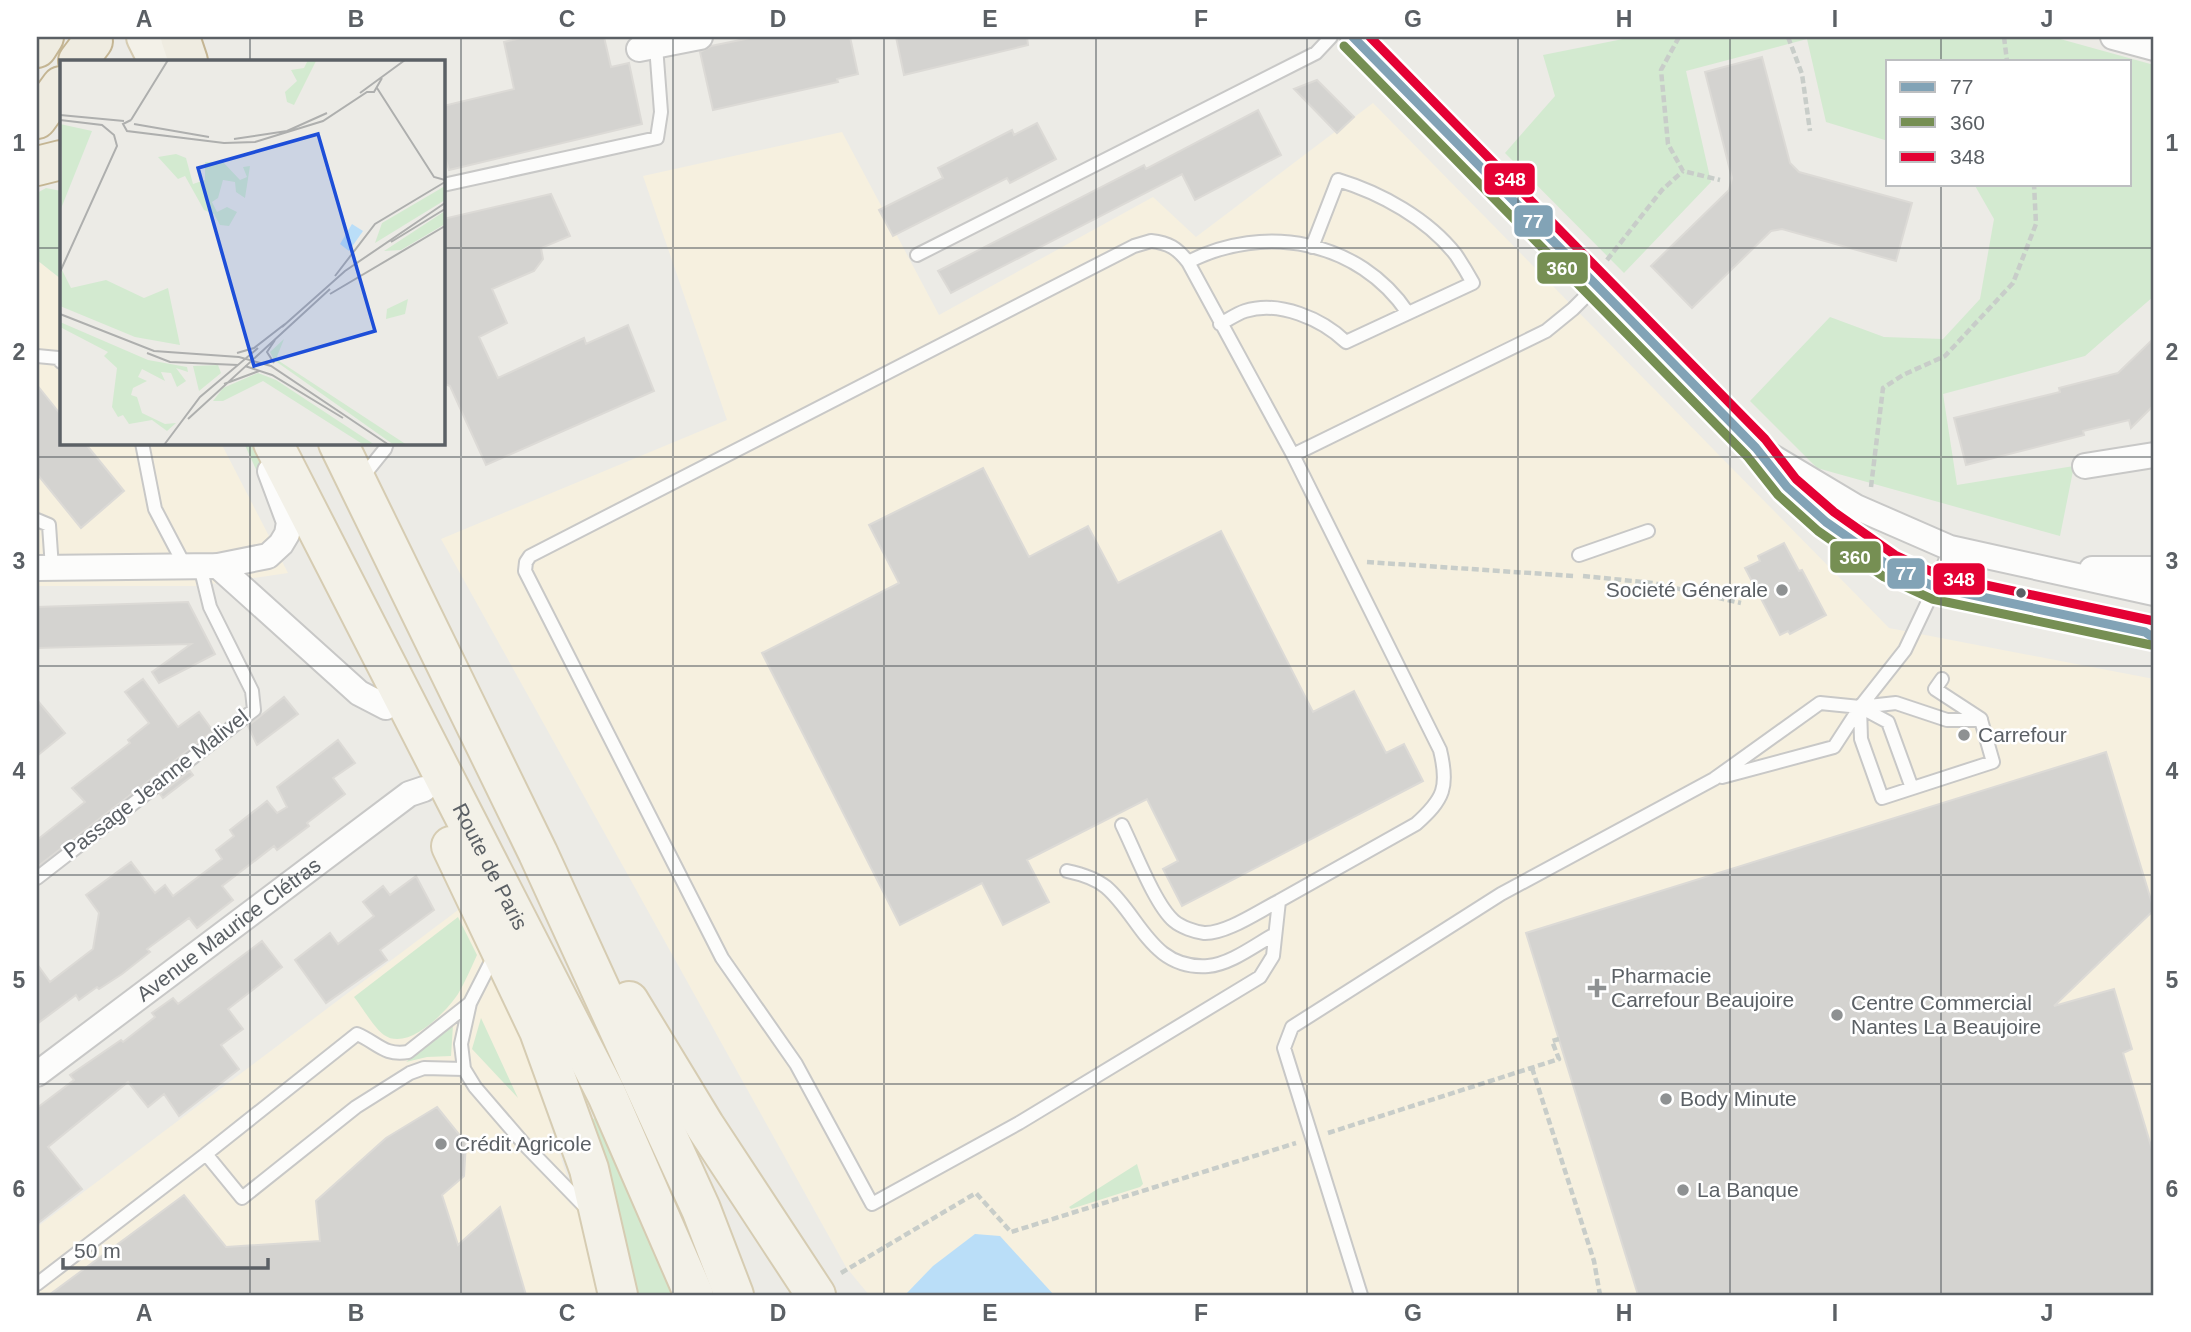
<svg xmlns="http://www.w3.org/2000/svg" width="2191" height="1332" font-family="Helvetica,sans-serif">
<rect width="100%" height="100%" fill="#ecebe6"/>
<path fill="#f6f0df" d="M 1373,103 L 1889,628 L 2154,679 L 2154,1295 L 869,1295 L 846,1267 L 441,539 L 727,420 L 643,176 L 842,132 L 939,315 L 1153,197 L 1196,237 Z
M 37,260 L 61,279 L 61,443 L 221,443 L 288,573 L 198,586 L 37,586 Z
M 462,907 L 513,1012 L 593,1255 L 602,1295 L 37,1295 L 37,1227 Z"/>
<path fill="#d3ead0" d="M 1633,37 L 2053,37 L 2154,65 L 2154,296 L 2085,356 L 1943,394 L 1957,485 L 2074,466 L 2060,536 L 1817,468 L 1750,401 L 1830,317 L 1884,337 L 1943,339 L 1980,299 L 1994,219 L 1974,184 L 2130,184 L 2130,61 L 1888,61 L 1888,141 L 1826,122 L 1807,39 L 1686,71 L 1711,182 L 1624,273 L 1505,153 L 1555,96 L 1543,55 Z
M 46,188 L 61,191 L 61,279 L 37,260 L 37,193 Z
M 244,443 L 253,443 L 281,506 L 278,518 Z
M 458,917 L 477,955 C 471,968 465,982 458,994 C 446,1012 408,1052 384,1035 C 375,1029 362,1007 354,997 Z
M 481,1018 L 518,1098 L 472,1049 Z
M 453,1025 L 451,1056 L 427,1057 L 406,1062 Z
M 599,1116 L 674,1295 L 633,1295 L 583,1124 Z
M 1137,1164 L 1143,1184 L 1140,1187 L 1071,1209 L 1069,1207 Z"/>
<path fill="#badef8" d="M 975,1234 L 1000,1236 L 1054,1295 L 905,1295 L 933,1266 Z"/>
<path fill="#d4d3d0" stroke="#dcdad6" stroke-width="2" d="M 526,37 L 604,37 L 611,67 L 629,63 L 642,124 L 449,170 L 446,160 L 443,161 L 443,106 L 514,89 L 504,42 Z
M 755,37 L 850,37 L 858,74 L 837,79 L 838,82 L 713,110 L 700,52 L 711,46 Z
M 896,37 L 1027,37 L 1028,45 L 904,75 Z
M 1762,57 L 1790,163 L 1799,172 L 1912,203 L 1896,261 L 1782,229 L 1771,231 L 1692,308 L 1651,266 L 1729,190 L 1732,178 L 1705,72 Z
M 1317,80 L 1354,117 L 1337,133 L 1294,89 Z
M 1258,110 L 1281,155 L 1195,200 L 1182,174 L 951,293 L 938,271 L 1144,165 L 1146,169 Z
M 1037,123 L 1056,159 L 1010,183 L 1007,178 L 893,236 L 879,210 L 943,178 L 938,168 L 1012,130 L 1014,135 Z
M 551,194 L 570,236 L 541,248 L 543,259 L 534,271 L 492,289 L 507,323 L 479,337 L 498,378 L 584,338 L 586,344 L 628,325 L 654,391 L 486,465 L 450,386 L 443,383 L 443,219 Z
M 2154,338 L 2154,405 L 2131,428 L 2129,420 L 2083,431 L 2084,435 L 1966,465 L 1954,418 L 2060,392 L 2059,388 L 2118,373 Z
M 37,385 L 61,415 L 61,443 L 85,443 L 124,491 L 81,528 L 37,474 Z
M 983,468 L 1029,557 L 1088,526 L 1118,583 L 1221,531 L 1313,712 L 1354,691 L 1386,753 L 1404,744 L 1423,781 L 1182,906 L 1163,869 L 1178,861 L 1147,799 L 1027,860 L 1049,902 L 1003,925 L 982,883 L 900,925 L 762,653 L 899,583 L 869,525 Z
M 1784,543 L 1799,571 L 1802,570 L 1826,615 L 1790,634 L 1788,631 L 1780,635 L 1745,568 L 1760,561 L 1758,556 Z
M 188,602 L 215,654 L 159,683 L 152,672 L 191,644 L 37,648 L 37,607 Z
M 143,679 L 178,727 L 199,712 L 213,731 L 37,867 L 37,840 L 85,802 L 72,788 L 130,743 L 128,740 L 149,723 L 125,692 Z
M 284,697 L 298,714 L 257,745 L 248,726 Z
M 37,700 L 65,733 L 37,756 Z
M 338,740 L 355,763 L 333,778 L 345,794 L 307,823 L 309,826 L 277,850 L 274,846 L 222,886 L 233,900 L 197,928 L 189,918 L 147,949 L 150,952 L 122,974 L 99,989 L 97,987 L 79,1000 L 76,995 L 37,1024 L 37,964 L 50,982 L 93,949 L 99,913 L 86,895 L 131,862 L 155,893 L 165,885 L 173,896 L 222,859 L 216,850 L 234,836 L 230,830 L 267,801 L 277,813 L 287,807 L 277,787 Z
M 2106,752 L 2154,910 L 2054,1006 L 2114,989 L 2132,1049 L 2123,1053 L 2154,1156 L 2154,1295 L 1638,1295 L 1526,933 Z
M 190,771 L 193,775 L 163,798 L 160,794 Z
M 416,876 L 434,910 L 380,950 L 387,960 L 326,1003 L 295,960 L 330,933 L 338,944 L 374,916 L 363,902 L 383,886 L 390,895 Z
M 262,941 L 282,967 L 228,1009 L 243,1029 L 221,1045 L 239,1069 L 179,1116 L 164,1094 L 148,1107 L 128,1082 L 48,1147 L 82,1189 L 37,1224 L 37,1108 L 74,1080 L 70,1075 L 121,1040 L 123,1042 L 155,1017 L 152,1013 L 173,998 L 178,1004 Z
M 437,1107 L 466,1143 L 464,1176 L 442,1195 L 458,1245 L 500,1207 L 526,1295 L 49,1295 L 184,1195 L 226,1247 L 320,1241 L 316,1201 L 386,1138 Z"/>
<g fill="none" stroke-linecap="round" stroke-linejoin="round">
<g stroke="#c8c8c7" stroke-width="16">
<path id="lane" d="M 443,185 L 657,138 L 661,112 L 656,46
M 1151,241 C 1169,243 1177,248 1188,262 L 1293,455 L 1440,750 C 1449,787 1444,799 1416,824 L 1279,901 L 1273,956 L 1260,977 L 1019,1123 L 872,1204 L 796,1064 L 722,958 L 525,571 L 526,562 L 530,556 L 1134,246 Z
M 917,255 L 1316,53 L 1331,37
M 1188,262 C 1264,223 1359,240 1408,313
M 1220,324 C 1228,320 1236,314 1245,311 C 1279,300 1322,319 1346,342 L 1473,283 C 1468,274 1462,264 1456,255 C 1428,219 1381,193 1338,180 L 1312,247
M 37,356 L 58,358 L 61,362
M 142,443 L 155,509 L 185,566
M 1293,455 L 1546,331 L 1573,309 L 1596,286
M 360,480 L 385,449 L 387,443
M 37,520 L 49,525 L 52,568
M 1579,555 L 1648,531
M 1942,679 L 1935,689 L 1981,719
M 1860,707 L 1888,722 L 1912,788
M 1722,777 L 1834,747 L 1860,707 L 1905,650 L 1935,587 L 1950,548
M 1122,825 C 1134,849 1155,905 1174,921 C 1181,927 1195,932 1204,933 C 1226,934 1259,911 1279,901
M 1067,871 C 1081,874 1095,878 1106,887 C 1140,916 1151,970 1208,966 C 1231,964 1255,945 1275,934
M 37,878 L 254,710 L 252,691 L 210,607 L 200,566
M 495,954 L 470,1003 L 461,1044 L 464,1069 L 475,1087 L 525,1145 L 588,1210
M 464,1069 L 424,1068 L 410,1073 L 356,1107 L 242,1198 L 206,1154 L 357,1034 C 378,1043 384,1056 408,1052 L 470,1003
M 37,1284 L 206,1154
M 1361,1295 L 1284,1048 L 1292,1027 L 1501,894 L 1714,779 L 1820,703 L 1860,707 L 1896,703 L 1947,720 L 1981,720 L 1993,762 L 1882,798 L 1861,739 L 1860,707"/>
</g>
<g stroke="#c8c8c7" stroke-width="28">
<g id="street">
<path d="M 1353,37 L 1756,448 L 1787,487 L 1826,522 L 1889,566 L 1935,587 L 2154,633"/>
<path d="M 2113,37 L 2154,48"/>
<path d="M 639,49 L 700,37"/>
<path d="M 1769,455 L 1856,507 L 1950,548 L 2154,593"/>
<path d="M 2085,466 L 2154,455"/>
<path d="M 218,566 L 359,693 L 386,707"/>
<path d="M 37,568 L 218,566 L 268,556 L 281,544 L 287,534 L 289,522 L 270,471"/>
<path d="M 2092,569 L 2154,569"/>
<path id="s1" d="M 37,1074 L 409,794 L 424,789"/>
</g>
</g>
<g stroke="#d6ccb2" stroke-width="42">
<g id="primary">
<path d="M 146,37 L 158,61"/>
<path id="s2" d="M 273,443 L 607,1095 L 694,1295"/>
<path d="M 338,443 L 538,853 L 701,1209 L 734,1295"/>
<path d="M 451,846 L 539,1031 L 589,1169 L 618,1295"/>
<path d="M 629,1001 L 705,1126 L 816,1295"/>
</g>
</g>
<g stroke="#c4b593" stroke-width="42">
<path id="highway" d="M 180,37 L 188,61
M 37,48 L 44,37
M 78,61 L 93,41
M 37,119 L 61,86
M 37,166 L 61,160"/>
</g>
<path stroke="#c8cdc9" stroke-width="4.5" stroke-dasharray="7 3.5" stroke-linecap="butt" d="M 1679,37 L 1661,70 L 1668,144 L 1683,171 L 1720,180
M 1788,37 L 1802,74 L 1810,131
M 2004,37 L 2007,61
M 1607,260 L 1662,190 L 1683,171
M 1871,487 L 1883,388 L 1903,375 L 1945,356 L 2013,283 L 2036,224 L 2034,184
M 1367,562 L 1574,576
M 1583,576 L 1653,583 L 1741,603
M 1532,1068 L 1594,1261 L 1600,1295
M 1328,1133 L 1559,1059 L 1552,1041 L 1559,1039
M 841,1273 L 976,1193 L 1011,1232 L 1296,1143"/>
<use href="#lane" stroke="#fcfcfb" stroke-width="12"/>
<use href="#street" stroke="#fcfcfb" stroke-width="24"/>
<use href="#primary" stroke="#f3f1e8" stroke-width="38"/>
<use href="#highway" stroke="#efece1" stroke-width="38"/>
<g stroke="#fff" stroke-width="14">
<path id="bus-1" d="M 1353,37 L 1756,448 L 1787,487 L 1826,522 L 1889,566 L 1935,587 L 2145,632 L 2154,638"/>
</g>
<g stroke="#fff" stroke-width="14">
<path id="bus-2" d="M 1344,46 L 1747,456 L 1778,495 L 1818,531 L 1884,577 L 1932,599 L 2151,645"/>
</g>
<g stroke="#fff" stroke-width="14">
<path id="bus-3" d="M 1370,37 L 1765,439 L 1796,479 L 1834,512 L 1895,555 L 1939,575 L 2154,621"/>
</g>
<use href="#bus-1" stroke="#82a3b6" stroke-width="9"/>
<use href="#bus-2" stroke="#768f53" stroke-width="9"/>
<use href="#bus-3" stroke="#e40134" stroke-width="9"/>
</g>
<path fill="none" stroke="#5b6065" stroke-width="2" stroke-opacity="0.55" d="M 250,37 L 250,61M 461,37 L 461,1295M 673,37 L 673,1295M 884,37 L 884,1295M 1096,37 L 1096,1295M 1307,37 L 1307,1295M 1518,37 L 1518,1295M 1730,37 L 1730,1295M 1941,37 L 1941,61M 1941,184 L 1941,1295M 37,248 L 61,248M 443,248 L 2154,248M 250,443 L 250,1295M 37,457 L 2154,457M 37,666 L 2154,666M 37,875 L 2154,875M 37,1084 L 2154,1084"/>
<g fill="#8e9192" stroke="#fff" stroke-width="2.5">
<circle cx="1782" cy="590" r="7"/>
<circle cx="1964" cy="735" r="7"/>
<path d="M1593.5 977.5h7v7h7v7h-7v7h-7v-7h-7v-7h7z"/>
<circle cx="1837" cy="1015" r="7"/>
<circle cx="1666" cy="1099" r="7"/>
<circle cx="441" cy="1144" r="7"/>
<circle cx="1683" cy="1190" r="7"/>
</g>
<circle fill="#5b6065" stroke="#fff" stroke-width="2.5" cx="2021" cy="593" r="6"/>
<g text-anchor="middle" stroke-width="5" stroke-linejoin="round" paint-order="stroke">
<g font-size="21" fill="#5b6065" stroke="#fff" text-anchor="start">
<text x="1768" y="597" text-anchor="end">Societé Génerale</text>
<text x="1978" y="742">Carrefour</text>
<text x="1611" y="983">Pharmacie<tspan x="1611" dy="24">Carrefour Beaujoire</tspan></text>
<text x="1851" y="1010">Centre Commercial<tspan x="1851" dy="24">Nantes La Beaujoire</tspan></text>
<text x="1680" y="1106">Body Minute</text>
<text x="455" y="1151">Crédit Agricole</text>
<text x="1697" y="1197">La Banque</text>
</g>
<g font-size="21" fill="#5b6065" stroke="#fff">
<text transform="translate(156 784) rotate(-38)" y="7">Passage Jeanne Malivel</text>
<text dy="7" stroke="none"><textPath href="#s2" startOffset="476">Route de Paris</textPath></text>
<text dy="7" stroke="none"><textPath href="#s1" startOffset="240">Avenue Maurice Clétras</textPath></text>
</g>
</g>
<g transform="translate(60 60)">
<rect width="385" height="385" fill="#ecebe6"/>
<path d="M 248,0 L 256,1 L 234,45 L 227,42 L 225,32 L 237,21 L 231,10 L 244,8 ZM 0,64 L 32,71 L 0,151 L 2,103 ZM 116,94 L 126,98 L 133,124 L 145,120 L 145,102 L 163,102 L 180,120 L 187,117 L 183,107 L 190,106 L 185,138 L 176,132 L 175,122 L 163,120 L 158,138 L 152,142 L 157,152 L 167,147 L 177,152 L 169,166 L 160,165 L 154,154 L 144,150 L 125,116 L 118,119 L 98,97 ZM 385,126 L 385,140 L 315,183 L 322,163 ZM 385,151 L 385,164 L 341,190 L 324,191 ZM 2,210 L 11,228 L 46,220 L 84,238 L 108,228 L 120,285 L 75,277 L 0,246 ZM 348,239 L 345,254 L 326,259 L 327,249 ZM 0,262 L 88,300 L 127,307 L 128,312 L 116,308 L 126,321 L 117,327 L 111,313 L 101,312 L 105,321 L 82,309 L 78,317 L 87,321 L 73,328 L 71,335 L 77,337 L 82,353 L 105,364 L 116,363 L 107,371 L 92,360 L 69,364 L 63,355 L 58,357 L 52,347 L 57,308 L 44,296 L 48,292 L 0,267 ZM 224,279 L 216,299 L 347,385 L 334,385 L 214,300 L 210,292 ZM 158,305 L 161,313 L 139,331 L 133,306 ZM 198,313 L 216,320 L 315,385 L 304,385 L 203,321 L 163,341 L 153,341 L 163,328 Z" fill="#d3ead0"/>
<path d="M 292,164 L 303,171 L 289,191 L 280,184 Z" fill="#badef8"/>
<path fill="none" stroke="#aeafae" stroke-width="2" d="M 317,28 L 374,117 L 385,120M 300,33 L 345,0M 0,55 L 64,61M 0,60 L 42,65 L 54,75 L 57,86 L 0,212M 71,60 L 63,64 L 67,71 L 164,83 L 195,82 L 263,61 L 307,32 L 314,32 L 322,18M 71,60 L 108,0M 74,64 L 149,77M 174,79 L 227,71 L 267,53M 331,182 L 385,149M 275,216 L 315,164 L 385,122M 270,234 L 385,166M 0,254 L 94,291 L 179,297 L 211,306 L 329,385M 222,267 L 285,211 L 385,143M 87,293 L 110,302 L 178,305M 177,293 L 194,288 L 225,264M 214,303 L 207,292 L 215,280M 185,306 L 212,315 L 283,358M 164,324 L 199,311M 128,359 L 270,229M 104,385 L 140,337 L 198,288"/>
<path fill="#1d4ed8" fill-opacity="0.15" stroke="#1d4ed8" stroke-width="3.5" d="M 258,74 L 315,271 L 194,306 L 138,108 Z"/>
<rect width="385" height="385" fill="none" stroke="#5b6065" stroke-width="3.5"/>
</g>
<g stroke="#fff" stroke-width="2.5">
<rect x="1483" y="162" width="53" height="34" rx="7" fill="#e40134"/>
<rect x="1513" y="204" width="41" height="34" rx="7" fill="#82a3b6"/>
<rect x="1536" y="251" width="53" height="34" rx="7" fill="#768f53"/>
<rect x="1829" y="540" width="53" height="34" rx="7" fill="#768f53"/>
<rect x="1886" y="557" width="40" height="33" rx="7" fill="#82a3b6"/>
<rect x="1932" y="562" width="54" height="34" rx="7" fill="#e40134"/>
</g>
<g font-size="19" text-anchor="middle" font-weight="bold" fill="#fff">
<text x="1510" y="186">348</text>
<text x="1533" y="228">77</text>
<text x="1562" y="275">360</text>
<text x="1855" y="564">360</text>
<text x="1906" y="580">77</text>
<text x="1959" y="586">348</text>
</g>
<rect width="2191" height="1332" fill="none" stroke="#ffffff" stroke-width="77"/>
<rect x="1886" y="60" width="245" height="126" fill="#ffffff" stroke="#bdbfc1" stroke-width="2"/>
<rect x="1900" y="82" width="35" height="10" fill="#82a3b6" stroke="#bdbfc1" stroke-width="2"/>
<text x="1950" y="94" font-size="21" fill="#5b6065">77</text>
<rect x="1900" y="117" width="35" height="10" fill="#768f53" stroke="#bdbfc1" stroke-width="2"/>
<text x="1950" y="130" font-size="21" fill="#5b6065">360</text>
<rect x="1900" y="152" width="35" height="10" fill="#e40134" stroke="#bdbfc1" stroke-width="2"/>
<text x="1950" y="164" font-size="21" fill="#5b6065">348</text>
<path d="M63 1258v10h205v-10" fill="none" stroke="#5b6065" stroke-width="3.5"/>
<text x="74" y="1258" font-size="21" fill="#5b6065" stroke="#ffffff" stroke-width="5" paint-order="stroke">50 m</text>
<rect x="38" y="38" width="2114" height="1256" fill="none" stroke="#5b6065" stroke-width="2.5"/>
<g font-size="23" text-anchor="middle" font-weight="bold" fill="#5b6065">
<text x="144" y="27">A</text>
<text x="356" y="27">B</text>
<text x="567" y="27">C</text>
<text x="778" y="27">D</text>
<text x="990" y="27">E</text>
<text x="1201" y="27">F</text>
<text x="1413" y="27">G</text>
<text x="1624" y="27">H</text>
<text x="1835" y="27">I</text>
<text x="2047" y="27">J</text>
<text x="19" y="151">1</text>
<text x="2172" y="151">1</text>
<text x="19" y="360">2</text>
<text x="2172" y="360">2</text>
<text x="19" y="569">3</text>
<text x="2172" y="569">3</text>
<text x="19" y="779">4</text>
<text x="2172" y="779">4</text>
<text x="19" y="988">5</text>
<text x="2172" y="988">5</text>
<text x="19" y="1197">6</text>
<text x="2172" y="1197">6</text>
<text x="144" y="1321">A</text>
<text x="356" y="1321">B</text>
<text x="567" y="1321">C</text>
<text x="778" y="1321">D</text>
<text x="990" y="1321">E</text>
<text x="1201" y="1321">F</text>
<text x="1413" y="1321">G</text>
<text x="1624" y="1321">H</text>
<text x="1835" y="1321">I</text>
<text x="2047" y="1321">J</text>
</g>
</svg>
